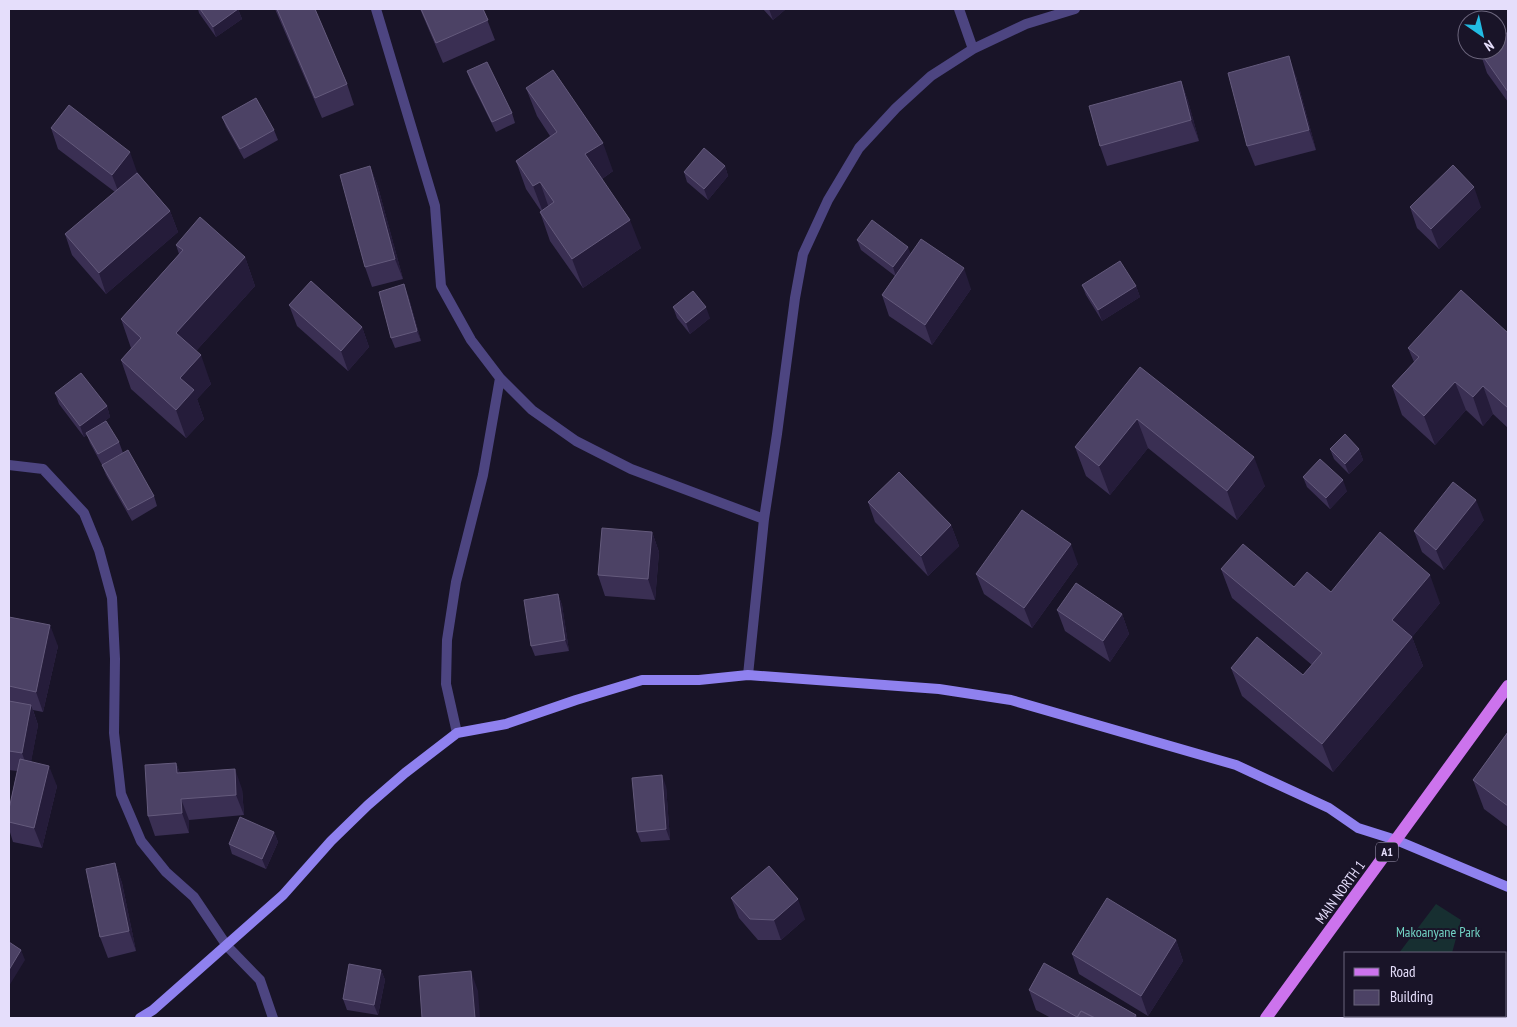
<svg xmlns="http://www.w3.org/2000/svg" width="1517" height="1027" font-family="'PT Sans Narrow',sans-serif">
<rect width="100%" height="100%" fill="#191428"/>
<path fill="#172f31" d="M 1436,904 L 1461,920 L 1452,953 L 1399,953 Z
M 1352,1016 L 1435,1016 L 1434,1018 L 1350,1018 Z"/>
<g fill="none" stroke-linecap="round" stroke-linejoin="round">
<path stroke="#4d4581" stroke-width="10" d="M 376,9 L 435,206 L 441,286 L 471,340 L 500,378 L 532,410 L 576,441 L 631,469 L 764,519
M 959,9 L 973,49
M 9,465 L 43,469 L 84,513 L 99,550 L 112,598 L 115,659 L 114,733 L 121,794 L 141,841 L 166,872 L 194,897 L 227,946 L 260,980 L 273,1018
M 748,675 L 764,519 L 777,434 L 795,298 L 803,254 L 828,200 L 859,148 L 896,108 L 931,76 L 973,49 L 1026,24 L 1075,9
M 457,733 L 446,684 L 447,640 L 456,582 L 483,475 L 500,378"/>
<path stroke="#8f81ef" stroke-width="10" d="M 140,1018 L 153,1010 L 283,895 L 331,841 L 368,805 L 405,773 L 457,733 L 506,724 L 576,700 L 642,680 L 699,680 L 748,675 L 939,689 L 1011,700 L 1236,765 L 1329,808 L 1358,828 L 1396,840 L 1508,887"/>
<path stroke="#cc73ed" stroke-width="12" d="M 1266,1018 L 1508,686"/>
</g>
<path fill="#3a2f53" d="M 198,9 L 238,9 L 242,19 L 216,37 L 199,13 Z
M 275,9 L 315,9 L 347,84 L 354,105 L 322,118 Z
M 420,9 L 483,9 L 495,40 L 443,63 Z
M 763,9 L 786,9 L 773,20 Z
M 1508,32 L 1508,102 L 1487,73 L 1480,52 Z
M 467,71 L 512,113 L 515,123 L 496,132 L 471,82 Z
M 1296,76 L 1316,150 L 1255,166 L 1247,146 Z
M 1181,81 L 1188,101 L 1199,141 L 1107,166 L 1100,146 Z
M 526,88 L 613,171 L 602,179 L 641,248 L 583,288 L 550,241 L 540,212 L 541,211 L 526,189 L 516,161 L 550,136 L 537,116 Z
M 222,117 L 274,130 L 278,140 L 244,159 L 226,127 Z
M 51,128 L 137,172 L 170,211 L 178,232 L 106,294 L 72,255 L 65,234 L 115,192 L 58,149 Z
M 370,166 L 378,187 L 403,279 L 372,287 L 365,267 Z
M 725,166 L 728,176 L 708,200 L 687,182 L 684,172 Z
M 1410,207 L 1481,207 L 1439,249 L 1417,228 Z
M 857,240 L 911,254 L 971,289 L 932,345 L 889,316 L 882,295 L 895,276 L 861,250 Z
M 176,245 L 245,257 L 255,286 L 196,351 L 211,384 L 197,399 L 204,419 L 186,438 L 131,389 L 121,360 L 131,348 L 121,319 L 179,254 Z
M 1082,285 L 1136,286 L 1140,297 L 1102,321 L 1086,295 Z
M 408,295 L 421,341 L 395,348 L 391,338 Z
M 289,305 L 362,327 L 369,347 L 348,371 L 297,326 Z
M 673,307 L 710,318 L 690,334 L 677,318 Z
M 1508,333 L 1508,428 L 1493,414 L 1483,426 L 1466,410 L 1435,445 L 1402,415 L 1392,386 L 1414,362 L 1408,348 Z
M 1140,367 L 1265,486 L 1237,520 L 1148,448 L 1110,495 L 1086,476 L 1075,447 Z
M 55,393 L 107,406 L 110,417 L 100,425 L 119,442 L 123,453 L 107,462 L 154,496 L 157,506 L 132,521 L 106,475 L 102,465 L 90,443 L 87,435 L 84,437 L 59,404 Z
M 1330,449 L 1359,449 L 1363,460 L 1349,474 L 1334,459 Z
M 1303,477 L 1347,491 L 1330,509 L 1307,487 Z
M 868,502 L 951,525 L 959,546 L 928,576 L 875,522 Z
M 1484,520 L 1444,570 L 1422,552 L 1414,531 Z
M 652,532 L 659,552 L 655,600 L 605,596 L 598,575 Z
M 1078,564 L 1032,628 L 984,594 L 976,574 Z
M 1221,569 L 1294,587 L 1331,592 L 1440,603 L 1412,637 L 1423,666 L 1333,772 L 1242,696 L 1231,668 L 1303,675 L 1312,665 L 1232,598 Z
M 558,594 L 562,605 L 569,651 L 535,656 L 531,646 Z
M 1057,610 L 1122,614 L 1129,634 L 1110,662 L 1065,631 Z
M 9,617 L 58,646 L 43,712 L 33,710 L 38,725 L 31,761 L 57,786 L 42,848 L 13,842 L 9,829 L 9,809 L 17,771 L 9,770 Z
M 1508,732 L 1508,827 L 1484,809 L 1473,780 Z
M 176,763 L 180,773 L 242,789 L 244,815 L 189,820 L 189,833 L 155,836 L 148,816 Z
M 666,786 L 670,840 L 641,842 L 637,832 Z
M 274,832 L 278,842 L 266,869 L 232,854 L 229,844 Z
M 115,863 L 122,883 L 136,951 L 108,958 L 100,937 Z
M 731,898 L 805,919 L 781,940 L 758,940 L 739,918 Z
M 1176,940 L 1183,961 L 1148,1016 L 1079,974 L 1072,954 Z
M 381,970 L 385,980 L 378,1015 L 347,1010 L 343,999 Z
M 1029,990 L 1136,1015 L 1137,1018 L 1051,1018 L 1036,1010 Z"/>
<path fill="#251c3a" d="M 238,9 L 242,19 L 216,37 L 213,27 Z
M 769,9 L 786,9 L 773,20 Z
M 1289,56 L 1296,76 L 1316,150 L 1309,130 Z
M 1181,81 L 1188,101 L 1199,141 L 1191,120 Z
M 603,143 L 613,171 L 596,183 L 585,154 Z
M 130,152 L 137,172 L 120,196 L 112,175 Z
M 370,166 L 378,187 L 403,279 L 395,259 Z
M 725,166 L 728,176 L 708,200 L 704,189 Z
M 540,182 L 550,211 L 544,215 L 533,186 Z
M 1474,187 L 1481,207 L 1439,249 L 1431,229 Z
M 170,211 L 178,232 L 106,294 L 99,273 Z
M 630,220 L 641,248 L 583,288 L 572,259 Z
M 908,247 L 912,257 L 896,277 L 893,267 Z
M 245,257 L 255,286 L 186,362 L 176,333 Z
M 964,268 L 971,289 L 932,345 L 925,325 Z
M 404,284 L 408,295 L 421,341 L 417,331 Z
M 1136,286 L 1140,297 L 1102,321 L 1098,310 Z
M 706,307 L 710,318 L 690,334 L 686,323 Z
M 362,327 L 369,347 L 348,371 L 341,351 Z
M 201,355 L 211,384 L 197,399 L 204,419 L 186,438 L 176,410 L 180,378 Z
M 1455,382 L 1466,410 L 1435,445 L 1424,416 Z
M 1483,386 L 1493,414 L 1483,426 L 1473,397 Z
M 107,406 L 110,417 L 84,437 L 80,426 Z
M 1137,419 L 1148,448 L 1110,495 L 1099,466 Z
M 1359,449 L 1363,460 L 1349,474 L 1345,464 Z
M 1254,457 L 1265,486 L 1237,520 L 1227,491 Z
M 1343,480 L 1347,491 L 1330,509 L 1326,498 Z
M 1476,500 L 1484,520 L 1444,570 L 1436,550 Z
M 951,525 L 959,546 L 928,576 L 921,556 Z
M 652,532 L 659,552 L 655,600 L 648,579 Z
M 1071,544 L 1078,564 L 1032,628 L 1024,608 Z
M 1430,575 L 1440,603 L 1412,637 L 1423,666 L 1333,772 L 1322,744 L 1392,620 Z
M 558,594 L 562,605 L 569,651 L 565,640 Z
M 1122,614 L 1129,634 L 1110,662 L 1103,641 Z
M 50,625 L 58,646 L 43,712 L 36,692 Z
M 31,705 L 38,725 L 29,773 L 22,753 Z
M 176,763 L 184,783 L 177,773 Z
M 49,766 L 57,786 L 42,848 L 34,828 Z
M 235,769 L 242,789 L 244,815 L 236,795 Z
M 662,775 L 666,786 L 670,840 L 666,829 Z
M 181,799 L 189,820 L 189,833 L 182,813 Z
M 274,832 L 278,842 L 266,869 L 262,859 Z
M 115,863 L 122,883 L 136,951 L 129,931 Z
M 9,868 L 10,873 L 9,890 Z
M 798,899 L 805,919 L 781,940 L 774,920 Z
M 1176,940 L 1183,961 L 1148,1016 L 1141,996 Z
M 21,950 L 25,960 L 9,986 L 9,970 Z
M 381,970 L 385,980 L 378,1015 L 374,1005 Z
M 471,971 L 478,991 L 480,1018 L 475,1018 Z"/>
<path fill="#4c4265" stroke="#645a7c" d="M 200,9 L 238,9 L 213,27 Z
M 277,9 L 315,9 L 347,84 L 315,98 Z
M 421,9 L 483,9 L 488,20 L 436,43 Z
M 1508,32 L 1508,92 L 1480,52 L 1483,50 L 1497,50 L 1497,40 Z
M 1289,56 L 1309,130 L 1247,146 L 1228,73 Z
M 487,62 L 512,113 L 492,122 L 467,71 Z
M 553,70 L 603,143 L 585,154 L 630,220 L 572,259 L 540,212 L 554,202 L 540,182 L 533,186 L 516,161 L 557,132 L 526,88 Z
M 1181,81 L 1191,120 L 1100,146 L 1089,106 Z
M 256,98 L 274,130 L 240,149 L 222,117 Z
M 69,105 L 130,152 L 112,175 L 51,128 Z
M 704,148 L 725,166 L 704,189 L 684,172 Z
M 1453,165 L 1474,187 L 1431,229 L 1410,207 Z
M 370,166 L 395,259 L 365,267 L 340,175 Z
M 137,173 L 170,211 L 99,273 L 65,234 Z
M 200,217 L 245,257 L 176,333 L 201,355 L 180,378 L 194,390 L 176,410 L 121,360 L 141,338 L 121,319 L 183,250 L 176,245 Z
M 872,220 L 908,247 L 893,267 L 857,240 Z
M 921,239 L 964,268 L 925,325 L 882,295 Z
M 1120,261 L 1136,286 L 1098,310 L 1082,285 Z
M 311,281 L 362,327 L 341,351 L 289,305 Z
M 404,284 L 417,331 L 391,338 L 379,292 Z
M 1461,290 L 1508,333 L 1508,408 L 1483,386 L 1473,397 L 1455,382 L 1424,416 L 1392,386 L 1419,357 L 1408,348 Z
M 693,291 L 706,307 L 686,323 L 673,307 Z
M 1140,367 L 1254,457 L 1227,491 L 1137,419 L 1099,466 L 1075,447 Z
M 81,373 L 107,406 L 80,426 L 55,393 Z
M 106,421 L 119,442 L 98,454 L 86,433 Z
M 1345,434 L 1359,449 L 1345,464 L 1330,449 Z
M 128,450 L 154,496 L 128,510 L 102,465 Z
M 1320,459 L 1343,480 L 1326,498 L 1303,477 Z
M 899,472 L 951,525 L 921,556 L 868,502 Z
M 1453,482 L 1476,500 L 1436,550 L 1414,531 Z
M 1022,510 L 1071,544 L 1024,608 L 976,574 Z
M 602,528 L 652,532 L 648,579 L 598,575 Z
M 1380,532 L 1430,575 L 1392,620 L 1412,637 L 1322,744 L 1231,668 L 1257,637 L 1303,675 L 1322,653 L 1221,569 L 1243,544 L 1294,587 L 1307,572 L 1331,592 Z
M 1076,583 L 1122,614 L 1103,641 L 1057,610 Z
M 558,594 L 565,640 L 531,646 L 524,600 Z
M 9,617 L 50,625 L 36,692 L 9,686 Z
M 9,701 L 31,705 L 22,753 L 9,751 Z
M 1508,732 L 1508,806 L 1473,780 Z
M 20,759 L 49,766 L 34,828 L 9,822 L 9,809 Z
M 176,763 L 177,773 L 235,769 L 236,795 L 181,799 L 182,813 L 148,816 L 145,765 Z
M 662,775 L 666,829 L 637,832 L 632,778 Z
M 240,817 L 274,832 L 262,859 L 229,844 Z
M 115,863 L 129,931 L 100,937 L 86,869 Z
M 769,866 L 798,899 L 774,920 L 750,919 L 731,898 Z
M 1107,898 L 1176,940 L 1141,996 L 1072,954 Z
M 9,942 L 21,950 L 9,970 Z
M 1044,963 L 1136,1015 L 1134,1018 L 1095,1018 L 1081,1011 L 1077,1017 L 1029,990 Z
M 349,964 L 381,970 L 374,1005 L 343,999 Z
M 471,971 L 475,1018 L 422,1018 L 419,976 Z
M 1081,1011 L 1095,1018 L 1077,1018 Z"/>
<g text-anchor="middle" stroke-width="4" stroke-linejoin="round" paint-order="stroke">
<rect fill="#191428" stroke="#a8a1bc" stroke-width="1" x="1376" y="842.5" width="22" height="19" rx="4"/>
<g font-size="12" font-weight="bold" fill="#e5defb">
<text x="1387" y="856">A1</text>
</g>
<g font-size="14" fill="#e5defb" stroke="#191428">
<text transform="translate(1340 892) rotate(-54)" y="5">MAIN NORTH 1</text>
</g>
<g font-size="14" fill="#72d3c5" stroke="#191428">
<text x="1438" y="937">Makoanyane Park</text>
</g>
</g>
<rect width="1517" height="1027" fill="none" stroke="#e5defb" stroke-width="20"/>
<rect x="1344" y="952" width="162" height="65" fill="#191428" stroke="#6b657c"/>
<rect x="1354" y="968" width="25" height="8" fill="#cc73ed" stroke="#6b657c"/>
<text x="1390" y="977" font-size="15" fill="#e5defb">Road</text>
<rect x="1354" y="990" width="25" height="15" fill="#4c4265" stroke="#6b657c"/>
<text x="1390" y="1002" font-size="15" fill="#e5defb">Building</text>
<g transform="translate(1482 35) rotate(146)"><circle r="24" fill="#191428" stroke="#6b657c"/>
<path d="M0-4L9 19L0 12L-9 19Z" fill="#22bce3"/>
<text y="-8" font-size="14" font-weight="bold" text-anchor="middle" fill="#e5defb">N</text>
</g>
</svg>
